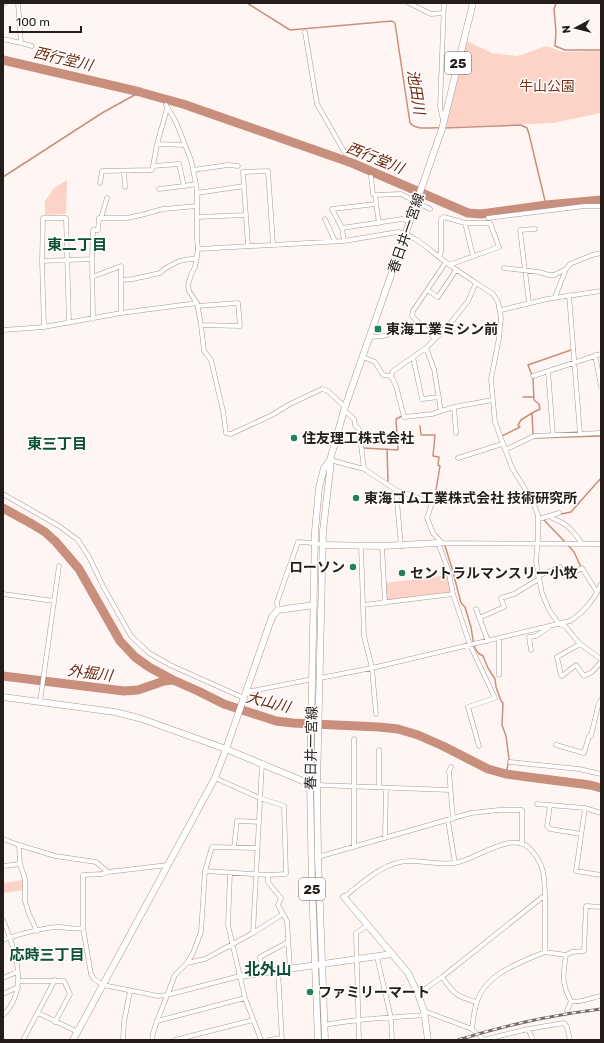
<svg xmlns="http://www.w3.org/2000/svg" width="604" height="1043" font-family="Rubik,'Noto Sans JP',sans-serif">
<rect width="100%" height="100%" fill="#fff6f3"/>
<path fill="#fcd3c6" d="M 467,41 L 492,53 L 517,56 L 524,54 L 546,46 L 564,52 L 601,51 L 601,113 L 553,123 L 448,127 L 446,125 Z
M 67,180 L 66,214 L 45,215 L 45,201 L 54,188 Z
M 447,572 L 451,592 L 387,600 L 385,583 L 441,576 Z
M 24,880 L 24,890 L 3,893 L 3,883 Z"/>
<g fill="none" stroke-linecap="round" stroke-linejoin="round">
<path stroke="#c98f7d" stroke-width="1.5" d="M 247,3 L 290,30 L 392,21 L 395,23 L 410,123 C 417,131 430,127 440,128
M 556,3 L 554,9 L 556,32 L 555,46 L 565,50 L 601,50
M 444,128 L 521,125 L 527,128 L 529,134 L 546,205
M 3,177 L 102,113 L 140,92 L 143,93
M 523,397 L 533,397
M 420,426 L 421,435 L 435,435 L 433,456 L 439,457 L 438,465 L 440,466 L 434,502
M 533,434 L 532,413 L 540,409 L 539,404 L 534,400 L 533,378 L 528,365 L 571,350
M 502,436 L 520,427 L 518,425 L 521,420 L 532,413
M 534,438 L 601,436
M 363,448 L 398,450 L 396,419 L 402,416
M 387,449 L 388,481
M 561,514 L 571,512 L 601,478
M 544,520 L 565,542
M 568,545 L 574,552 L 581,567
M 445,546 L 452,568 L 461,603 L 465,607 L 471,627 L 474,646 L 478,653 L 483,656 L 488,668 L 495,679 L 496,687 L 501,701 L 503,703 L 502,725 L 506,736 L 509,759 L 506,774"/>
<path stroke="#c98f7d" stroke-width="9" d="M 3,60 L 140,92
M 143,93 L 183,104 L 352,163 L 468,213 L 481,214 L 546,205 L 601,200
M 3,508 L 32,524 L 45,532 L 56,542 L 79,569 L 120,641 L 135,657 L 149,667 L 173,680 L 198,691 L 224,704 L 276,721 L 293,723 L 379,727 L 398,729 L 418,735 L 443,746 L 488,769 L 506,774 L 528,777 L 590,785 L 601,788
M 3,676 L 124,691 L 138,690 L 164,681 L 173,680"/>
<g stroke="#ab9690" stroke-width="5">
<path id="street" d="M 409,3 L 431,14 L 443,13
M 3,4 L 5,3
M 305,32 L 317,104 L 345,153
M 3,39 L 21,43 L 18,3
M 21,43 L 32,46
M 166,105 L 176,122 L 191,160 L 196,184 L 197,193 L 197,239 L 198,249 L 195,267 L 191,275 L 188,285 L 189,291 L 197,303
M 443,120 L 440,107 L 444,3
M 157,144 L 185,145
M 153,166 L 157,144 L 167,109
M 193,170 L 228,165 L 238,166
M 124,171 L 125,187
M 371,177 L 373,194 L 375,195
M 100,183 L 102,171 L 152,170 L 153,166 L 179,164 L 184,186 L 196,184
M 159,189 L 184,186
M 197,193 L 244,186
M 376,204 L 379,223
M 197,217 L 246,215
M 101,218 L 127,218 L 141,215 L 163,209 L 197,206
M 488,218 L 585,206 L 601,206
M 325,219 L 335,241
M 410,221 L 402,219 L 342,228 L 332,209 L 376,204 L 375,195 L 401,194 L 430,209
M 465,223 L 473,256
M 342,228 L 344,241
M 248,246 L 243,172 L 268,171 L 273,244
M 198,249 L 344,241 L 398,232 C 417,236 431,252 447,263 C 462,274 478,284 493,294 L 498,302 L 501,318 L 499,338 L 491,379 L 495,422 L 512,468 L 532,500 L 538,515 L 538,537 L 536,562 L 542,593 L 549,610 L 559,624 L 565,626 L 580,644 L 601,659
M 439,257 L 441,252 L 441,219 L 444,217 L 465,223 L 490,223 L 499,247 L 449,265
M 42,261 L 92,259
M 504,268 L 539,272 L 549,275 L 554,275 L 566,269
M 92,277 L 121,266 L 121,313
M 121,280 L 133,279 L 160,273 L 166,268 L 179,261 L 197,258
M 427,290 L 438,297 L 456,270
M 569,295 L 580,434
M 555,297 L 566,269 L 570,264 L 592,255 L 601,253
M 529,303 L 520,230 L 535,229
M 198,306 L 238,303 L 240,326 L 201,325
M 501,310 L 547,299 L 601,291
M 93,319 L 92,259 L 93,230 L 98,230 L 99,218 L 101,218 L 107,198
M 44,327 L 42,261 L 43,218 L 66,218 L 69,323
M 3,330 L 44,327 L 121,313 L 197,303 L 201,325 L 204,351 L 211,360 L 223,411 L 226,433 L 231,434 L 272,415 L 290,404 L 322,389 L 328,391 L 345,407
M 370,337 L 384,336 L 404,328
M 435,339 L 412,316 L 413,311 L 446,262
M 426,348 L 434,369 L 441,411
M 595,355 L 601,386
M 363,357 L 375,362 L 383,375 L 391,376 L 393,371 L 426,348 L 435,339 L 453,320 L 468,301 L 476,283
M 413,357 L 422,399 L 439,397
M 548,371 L 553,435
M 391,376 L 396,386 L 404,417 L 432,414 L 454,407 L 492,400
M 533,376 L 601,354
M 454,407 L 456,433
M 344,410 L 354,419 L 355,425 L 359,429 L 364,469
M 505,450 L 534,436 L 601,433
M 458,458 L 502,444
M 330,460 L 364,469 L 396,490 L 401,546
M 396,490 L 432,503 L 427,518 L 433,533 L 442,543
M 3,494 L 59,526 L 78,540 L 89,557 L 104,588 L 131,636 L 149,653 L 170,665 L 244,698
M 549,516 C 553,519 557,520 561,522 C 569,526 578,537 582,544
M 539,519 L 559,513
M 361,546 L 363,605
M 382,546 L 385,603
M 538,576 L 560,567 L 565,577 L 582,568 L 597,592
M 3,594 L 54,601
M 476,609 L 488,641
M 278,610 L 277,602 L 298,542 L 315,543 L 323,545
M 479,618 L 504,607 L 501,598 L 514,594 L 539,579
M 580,644 L 557,657 L 561,675 L 562,676 L 576,665 L 584,676 L 592,672 L 601,662
M 531,650 L 529,637 L 536,636 L 548,628
M 499,675 L 499,638
M 320,678 L 372,668 L 570,621 C 583,613 595,599 601,584
M 246,692 L 313,679
M 40,702 L 59,566
M 376,714 L 372,668 L 364,636 L 363,605 L 453,594
M 556,745 L 584,753 L 589,736 L 591,736 L 598,706 L 601,700
M 479,746 L 468,707 L 495,698 L 470,645 L 453,594 L 448,569 L 438,543 L 601,544
M 510,762 L 579,769 L 601,774
M 451,767 L 449,771 L 453,819
M 317,785 L 450,790
M 379,787 L 379,750
M 537,804 L 585,808 L 601,813
M 550,805 L 547,826 L 550,829 L 581,834
M 585,808 L 576,871 L 601,875
M 448,821 L 455,863
M 385,838 L 386,788
M 3,839 L 19,845 L 55,856 L 96,862 L 108,872 L 168,865
M 19,845 L 20,864 L 25,879 L 25,901 L 29,914 L 37,931
M 234,847 L 237,821 L 259,822
M 354,847 L 354,739
M 318,857 L 471,813 L 499,810 L 522,810 L 522,843
M 3,866 L 20,864
M 205,871 L 268,875 L 286,874 L 284,806 L 260,798 L 215,778
M 230,873 L 228,925 L 245,998 L 261,1040
M 344,897 C 363,882 385,861 410,861 C 425,861 440,865 455,863 C 479,859 514,827 533,852 C 545,868 544,876 545,895 L 442,977 L 418,994
M 283,914 L 287,921 L 290,969
M 3,920 C 15,949 30,990 3,1015
M 83,928 L 83,875 L 102,874 L 108,872
M 253,933 L 262,763
M 3,940 C 16,935 45,927 58,927 C 69,927 71,930 83,928 L 91,974 L 94,979 L 103,985 L 158,996 L 167,995 L 240,976
M 545,952 L 566,955 L 572,952 L 584,951 L 586,906 L 601,907
M 566,955 C 563,975 561,983 571,1001 C 579,1004 591,997 601,996
M 377,957 L 391,1018 L 392,1040
M 187,963 L 205,959 L 253,933 L 283,914 L 278,905 L 281,898 L 268,882 L 268,875
M 278,971 L 282,1040
M 262,974 L 260,957 L 288,942
M 442,977 C 454,994 456,996 476,1002
M 3,978 L 17,972
M 18,981 L 64,981 L 70,994 L 55,1022
M 3,994 L 18,987
M 424,1011 L 472,1029 L 484,1040
M 567,1011 L 571,1001
M 38,1013 L 78,1032
M 157,1021 L 245,998
M 325,1025 C 357,1018 391,1018 424,1015
M 472,1029 C 473,1020 474,1010 477,1002 C 485,974 521,962 545,952 L 545,895
M 528,1029 L 533,1040
M 23,1040 L 55,980
M 123,1040 L 124,1022 L 130,991
M 152,1040 L 153,1033 L 157,1021 L 175,975 L 187,963 L 193,953 L 201,932 L 205,871 L 212,847 L 258,848
M 175,1040 L 253,1020
M 269,1040 L 282,1038
M 359,1040 L 356,933 L 368,925
M 483,1040 L 528,1029 L 564,1023 L 567,1027 L 570,1040"/>
</g>
<g stroke="#ab9690" stroke-width="7">
<path id="secondary" d="M 323,545 L 382,546 L 438,543
M 3,697 L 115,712 L 139,718 L 226,749 L 310,784 L 317,785
M 344,897 L 408,973 L 418,994 L 424,1011 L 428,1040
M 240,976 L 392,954
M 73,1040 L 215,778 L 226,749 L 272,617 L 278,610 L 314,605"/>
</g>
<g stroke="#ab9690" stroke-width="7">
<path id="primary" d="M 318,1040 L 312,886 L 310,784 L 315,531 L 319,488 L 324,468 L 330,460
M 325,1040 L 318,857 L 317,785 L 323,531 L 330,470 L 330,460 L 345,407 L 442,129 L 473,3"/>
</g>
<use href="#street" stroke="#fff" stroke-width="4"/>
<use href="#secondary" stroke="#fff" stroke-width="6"/>
<use href="#primary" stroke="#fff" stroke-width="6"/>
<g stroke="#746c69" stroke-width="3">
<path id="rail" d="M 458,1040 C 505,1025 552,1015 601,1009"/>
</g>
<use href="#rail" stroke="#fff" stroke-width="1.5" stroke-dasharray="4.5" stroke-linecap="butt"/>
</g>
<g fill="#218159" stroke="#fff" stroke-width="1.5">
<rect x="374" y="325" width="8" height="8" rx="2"/>
<circle cx="294" cy="438" r="4"/>
<circle cx="356" cy="498" r="4"/>
<circle cx="353" cy="567" r="4"/>
<circle cx="402" cy="573" r="4"/>
<circle cx="310" cy="992" r="4"/>
</g>
<g text-anchor="middle" stroke-width="3" stroke-linejoin="round" paint-order="stroke">
<g fill="#fff" stroke="#66615f" stroke-width="1">
<rect x="445" y="52" width="26" height="22" rx="3"/>
<rect x="299" y="878" width="26" height="22" rx="3"/>
</g>
<g font-size="13" font-weight="bold" fill="#251d1a">
<text x="458" y="68">25</text>
<text x="312" y="894">25</text>
</g>
<g font-size="14" fill="#79331c" stroke="#fff">
<text x="547" y="91">牛山公園</text>
</g>
<g font-size="14" fill="#251d1a" stroke="#fff">
<text transform="translate(406 233) rotate(-71)" y="5">春日井一宮線</text>
<text transform="translate(311 748) rotate(-89)" y="5">春日井一宮線</text>
</g>
<g font-size="14" font-weight="bold" fill="#251d1a" stroke="#fff" text-anchor="start">
<text x="386" y="334">東海工業ミシン前</text>
<text x="302" y="443">住友理工株式会社</text>
<text x="364" y="503">東海ゴム工業株式会社 技術研究所</text>
<text x="345" y="572" text-anchor="end">ローソン</text>
<text x="410" y="578">セントラルマンスリー小牧</text>
<text x="318" y="997">ファミリーマート</text>
</g>
<g font-size="15" font-style="italic" fill="#702a12" stroke="#fff">
<text transform="translate(63 59) rotate(13)" y="5">西行堂川</text>
<text transform="translate(416 92) rotate(81)" y="5">池田川</text>
<text transform="translate(375 158) rotate(22)" y="5">西行堂川</text>
<text transform="translate(90 673) rotate(7)" y="5">外掘川</text>
<text transform="translate(268 702) rotate(14)" y="5">大山川</text>
</g>
<g font-size="15" font-weight="bold" fill="#0c5135" stroke="#fff">
<text x="77" y="250">東二丁目</text>
<text x="57" y="449">東三丁目</text>
<text x="47" y="960">応時三丁目</text>
</g>
<g font-size="16" font-weight="bold" fill="#0c5135" stroke="#fff">
<text x="268" y="975">北外山</text>
</g>
</g>
<rect width="604" height="1043" fill="none" stroke="#251d1a" stroke-width="8"/>
<g transform="translate(576 28) rotate(263)" stroke="#ffffff" stroke-width="3" paint-order="stroke">
<path d="M0-3L7 15L0 10L-7 15Z" fill="#251d1a"/>
<text y="-6" font-size="11" font-weight="bold" text-anchor="middle" fill="#251d1a">N</text>
</g>
<path d="M10 26v6h71v-6" fill="none" stroke="#251d1a" stroke-width="2"/>
<text x="16" y="26" font-size="12" fill="#251d1a" stroke="#ffffff" stroke-width="3" paint-order="stroke">100 m</text>
</svg>
